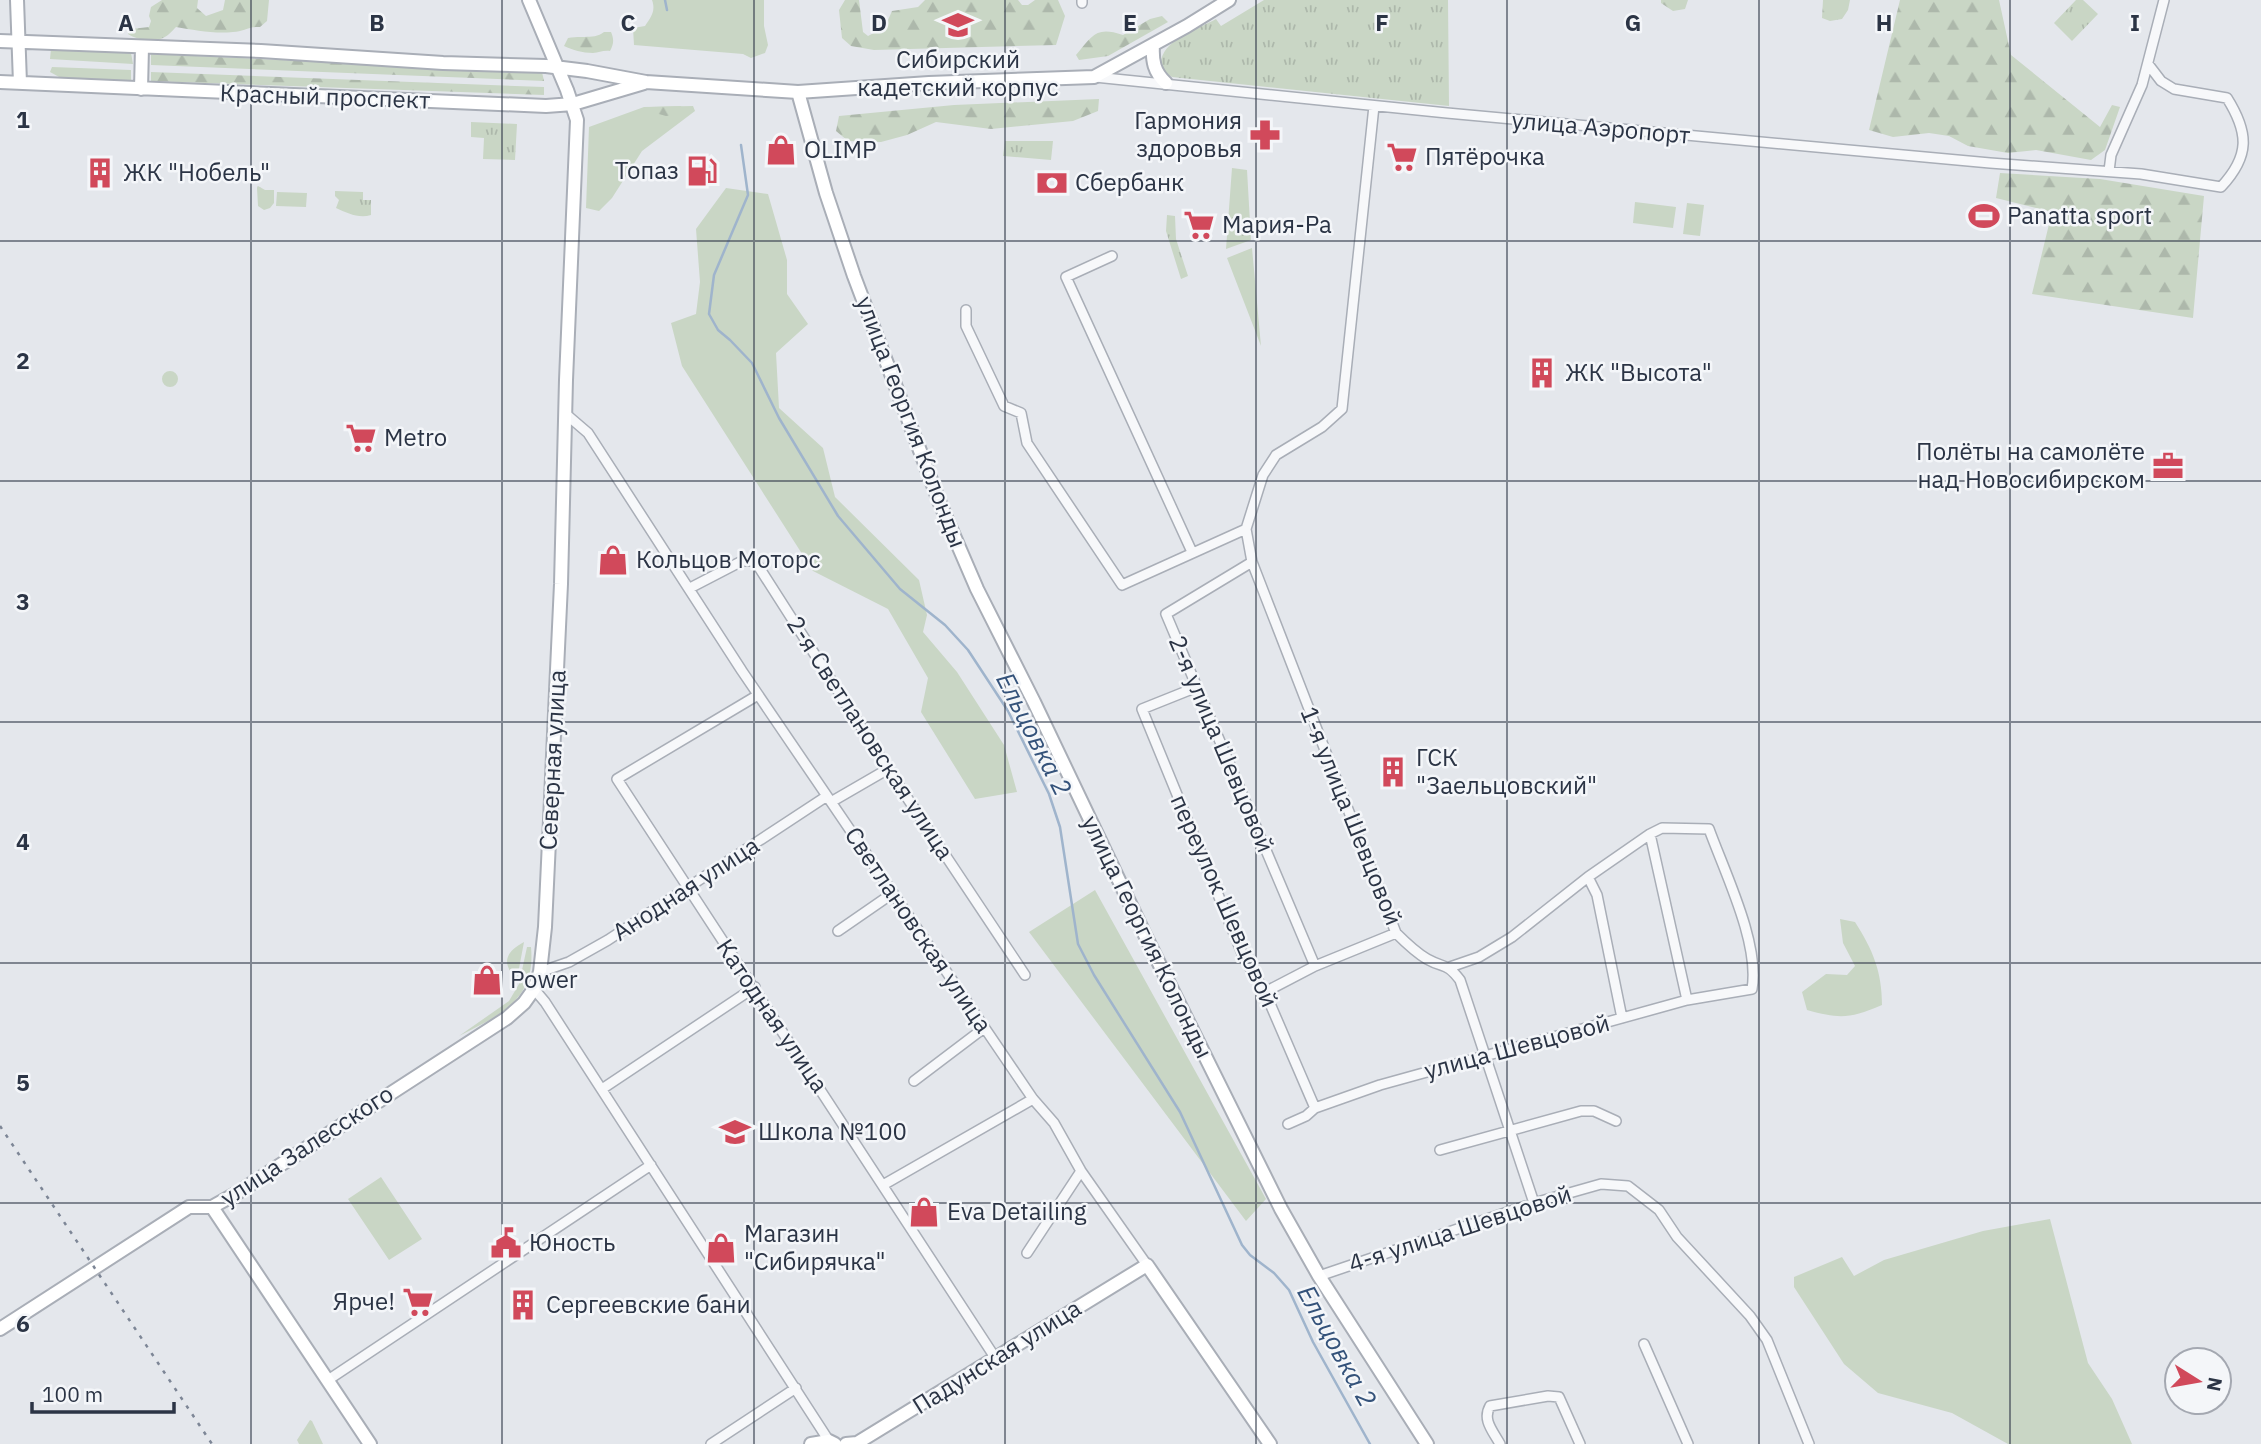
<svg xmlns="http://www.w3.org/2000/svg" width="2261" height="1444" font-family="'IBM Plex Sans',sans-serif">
<defs>
<pattern id="forest-firs" width="22" height="20" patternUnits="userSpaceOnUse" patternTransform="scale(1.75)"><rect width="22" height="20" fill="#c9d6c5"/><path d="M5 1l3.5 6h-7zM16 11l3.5 6h-7z" fill="#adb8ab"/></pattern>
<pattern id="park-tufts" width="24" height="20" patternUnits="userSpaceOnUse" patternTransform="scale(1.75)"><rect width="24" height="20" fill="#c9d6c5"/><path d="M3 7l-1-3M5 7V3M7 7l1-3M15 17l-1-3M17 17v-4M19 17l1-3" fill="none" stroke="#adb8ab"/></pattern>
</defs>
<rect width="100%" height="100%" fill="#e4e7ec"/>
<path fill="#c9d6c5" d="M 652,0 L 764,0 L 764,26 L 768,45 L 765,53 L 751,58 L 743,54 L 634,45 L 633,28 L 645,26 C 651,17 656,11 652,0 Z
M 51,49 L 131,53 L 133,64 L 50,59 Z
M 52,67 L 131,70 L 131,81 L 61,78 L 50,72 Z
M 693,106 L 695,111 L 642,151 L 612,198 L 599,211 L 586,208 L 589,127 L 644,107 Z
M 1232,168 L 1247,170 L 1251,240 L 1226,249 Z
M 726,188 L 768,194 L 787,260 L 787,294 L 808,324 L 776,353 L 779,408 L 823,448 L 835,497 L 919,580 L 927,615 L 923,632 L 957,672 L 1004,745 L 1017,792 L 975,799 L 921,712 L 928,678 L 888,609 L 813,571 L 682,366 L 671,323 L 696,314 L 700,282 L 696,229 Z
M 277,192 L 307,193 L 306,207 L 276,206 Z
M 1635,202 L 1676,207 L 1673,228 L 1633,223 Z
M 1687,203 L 1704,205 L 1700,236 L 1683,234 Z
M 1252,248 L 1261,346 L 1227,258 Z
M 1095,890 L 1266,1199 L 1246,1221 L 1029,932 Z
M 1840,919 L 1855,922 C 1873,950 1882,972 1882,1005 C 1849,1019 1840,1019 1807,1010 L 1802,992 L 1826,974 L 1847,975 L 1855,966 L 1843,943 Z
M 524,942 L 517,979 C 501,964 505,952 524,942 Z
M 527,947 L 531,947 C 536,1000 500,1015 459,1036 L 509,1001 L 519,984 Z
M 381,1177 L 422,1239 L 389,1260 L 348,1199 Z
M 2050,1219 L 2088,1363 L 2112,1399 L 2132,1444 L 2008,1444 L 1952,1413 L 1878,1393 L 1844,1364 L 1794,1287 L 1794,1277 L 1842,1257 L 1854,1276 L 1884,1260 L 1983,1231 Z
M 310,1420 L 312,1421 L 323,1444 L 299,1444 L 297,1440 Z"/>
<path fill="url(#forest-firs)" d="M 162,0 L 198,0 L 197,8 L 206,16 L 223,10 L 225,0 L 269,0 L 267,21 L 260,27 C 249,26 243,32 233,32 C 214,34 194,30 176,27 C 172,31 168,36 163,38 C 153,42 136,40 128,34 L 131,29 L 149,27 L 151,21 L 149,16 L 151,7 Z
M 845,0 L 859,0 L 863,32 L 868,36 L 885,27 L 892,11 L 918,7 L 925,0 L 1018,0 L 1022,5 L 1028,5 L 1035,0 L 1058,0 L 1065,16 L 1056,45 L 874,50 L 851,46 L 842,38 L 839,10 Z
M 1661,0 L 1688,0 L 1685,9 L 1673,11 L 1661,3 Z
M 1823,0 L 1850,0 L 1848,10 L 1842,19 L 1830,21 L 1822,18 Z
M 1900,0 L 1999,0 L 2011,55 L 2100,127 L 2112,105 L 2120,107 L 2105,150 L 2091,160 L 2036,150 L 2008,153 L 1968,146 L 1949,136 L 1929,133 L 1893,137 L 1869,130 Z
M 1162,16 L 1168,22 L 1108,56 L 1079,60 L 1076,55 C 1093,35 1096,26 1123,35 L 1150,19 Z
M 604,32 L 611,32 C 614,39 614,44 610,51 C 603,50 599,53 593,53 C 582,53 573,50 564,46 L 568,38 C 581,35 594,40 604,32 Z
M 151,54 L 542,72 L 544,81 L 151,65 Z
M 151,72 L 544,87 L 544,95 L 151,81 Z
M 1099,99 L 1098,111 L 1073,121 L 991,129 L 936,122 L 907,135 L 881,142 L 848,141 L 836,131 L 839,116 L 954,105 Z
M 681,106 L 683,110 L 679,114 L 666,116 L 648,111 L 651,107 Z
M 2000,173 L 2100,179 L 2204,196 L 2193,318 L 2032,294 L 2052,212 L 1996,198 Z"/>
<path fill="url(#park-tufts)" d="M 1264,0 L 1448,0 L 1449,106 L 1172,77 L 1162,70 C 1154,43 1196,30 1216,19 L 1221,26 Z
M 2076,0 L 2083,0 L 2098,14 L 2072,41 L 2054,23 Z
M 471,122 L 517,124 L 515,160 L 483,159 L 484,138 L 471,137 Z
M 1005,141 L 1053,141 L 1051,160 L 1003,156 Z
M 258,186 L 265,190 L 274,190 L 274,203 L 270,208 L 264,210 L 258,206 L 257,188 Z
M 335,191 L 363,192 L 363,200 L 371,200 L 371,215 C 359,219 347,213 336,208 L 339,200 L 335,196 Z
M 1245,212 L 1246,235 L 1232,238 L 1232,213 Z
M 1167,215 L 1175,216 L 1176,239 L 1188,276 L 1181,279 L 1166,231 Z
M162 379a8 8 0 1 1 16 0a8 8 0 1 1-16 0Z"/>
<g fill="none" stroke-linecap="round" stroke-linejoin="round">
<path stroke="#9fb4cc" stroke-width="2.5" d="M 665,0 L 667,10
M 741,145 L 748,195 L 714,275 L 709,314 L 718,330 L 730,340 L 752,363 L 779,418 L 838,516 L 900,589 L 945,625 L 968,650 L 1008,711 L 1049,794 L 1060,827 L 1078,944 L 1094,975 L 1180,1112 L 1242,1245 L 1250,1255 L 1274,1273 L 1289,1290 L 1313,1342 L 1370,1444"/>
<g stroke="#a9aeb7" stroke-width="12">
<path id="street" d="M 1082,3 L 1082,0
M 1095,77 L 1447,113 L 1990,163 L 2141,174 L 2221,187 C 2250,156 2249,133 2227,98 L 2174,89 L 2161,81 L 2148,64
M 1374,106 L 1342,409 L 1322,427 L 1276,455 L 1263,475 L 1246,529 L 1252,562 L 1396,933 C 1406,943 1415,952 1427,959 C 1445,969 1446,962 1460,980 L 1534,1203
M 2109,171 L 2111,155 L 2142,85 L 2164,0
M 1112,256 L 1066,277 L 1192,552
M 966,310 L 966,326 L 1004,406 L 1021,413 L 1027,443 L 1122,585 L 1246,529
M 567,415 L 588,433 L 742,671 L 1033,1099 L 1054,1123 L 1081,1171 L 1147,1265
M 1252,562 L 1166,614 L 1315,966
M 690,588 L 742,561 L 755,561 L 888,769 L 1025,975
M 1197,687 L 1142,709 L 1244,958 L 1265,992 L 1315,1108
M 758,695 L 617,779 L 996,1359
M 831,802 L 888,769
M 1650,834 L 1687,1000
M 1588,877 L 1597,895 L 1622,1018
M 838,931 L 893,893
M 540,972 L 569,962 L 608,940 L 827,796
M 534,989 L 545,1002 L 829,1441
M 1265,992 L 1315,966 L 1396,933
M 914,1081 L 984,1028
M 602,1089 L 755,987
M 1288,1124 L 1306,1116 L 1315,1108 L 1380,1085 L 1687,1000 L 1752,989 C 1760,944 1725,873 1709,829 L 1662,828 L 1650,834 L 1588,877 L 1512,937 L 1479,957 L 1450,967
M 1440,1150 L 1581,1111 L 1594,1111 L 1616,1121
M 883,1185 L 1033,1099
M 1027,1253 L 1081,1171
M 1319,1276 L 1534,1203 L 1601,1184 L 1628,1186 L 1659,1210 L 1677,1237 L 1750,1316 L 1767,1340 L 1809,1444
M 1644,1344 L 1688,1444
M 328,1380 L 651,1165
M 711,1444 L 796,1388
M 1500,1444 C 1493,1431 1482,1420 1490,1406 L 1548,1396 L 1559,1397 L 1580,1444"/>
</g>
<g stroke="#a9aeb7" stroke-width="16">
<path id="secondary" d="M 17,0 L 20,83
M 0,41 L 261,51 L 443,63 L 546,66 L 587,71 L 646,82 L 798,92 L 929,83 L 1094,77 L 1187,26 L 1229,0
M 1153,45 C 1152,61 1154,72 1166,83
M 0,82 L 546,106 L 573,104 L 644,83
M 141,89 L 142,47
M 798,92 L 826,193 L 854,276 L 939,501 L 977,589 L 1034,702 L 1145,935 L 1281,1209 L 1319,1276 L 1427,1444
M 212,1207 L 370,1444
M 0,1329 L 189,1207 L 212,1207 L 237,1193 L 507,1018 L 524,1003 L 534,989 L 540,972 L 545,927 L 561,584 L 566,380 L 577,120 L 567,90 L 529,0
M 811,1444 L 829,1441 L 835,1444
M 846,1444 L 857,1443 L 1147,1265 L 1270,1444"/>
</g>
<use href="#street" stroke="#f7f8fa" stroke-width="9"/>
<use href="#secondary" stroke="#fff" stroke-width="12"/>
<path stroke="#7d8696" stroke-width="2.5" stroke-dasharray="3.5 7" stroke-linecap="butt" d="M 0,1126 L 212,1444"/>
</g>
<path fill="none" stroke="#2b3445" stroke-width="2" stroke-opacity="0.55" d="M 251,0 L 251,1444M 502,0 L 502,1444M 754,0 L 754,1444M 1005,0 L 1005,1444M 1256,0 L 1256,1444M 1507,0 L 1507,1444M 1759,0 L 1759,1444M 2010,0 L 2010,1444M 0,241 L 2261,241M 0,481 L 2261,481M 0,722 L 2261,722M 0,963 L 2261,963M 0,1203 L 2261,1203"/>
<defs>
<g id="school-bare" transform="scale(2.415)"><path d="M0-5L7-2L0 1L-7-2ZM-4 1L0 2.5L4 1V4Q0 6-4 4Z" fill="#d1495b" stroke="#f4f6f9" stroke-width="2.5" paint-order="stroke"/></g>
<g id="pharmacy-bare" transform="scale(2.415)"><path d="M-2-6h4v4h4v4h-4v4h-4v-4h-4v-4h4Z" fill="#d1495b" stroke="#f4f6f9" stroke-width="2.5" paint-order="stroke"/></g>
<g id="shop-bare" transform="scale(2.415)"><path d="M-5-2.5h2.3a2.7 3.5 0 0 1 5.4 0H5L5.5 6h-11ZM-1.5-2.5h3a1.5 2.3 0 0 0-3 0Z" fill="#d1495b" stroke="#f4f6f9" stroke-width="2.5" paint-order="stroke"/></g>
<g id="supermarket-bare" transform="scale(2.415)"><path d="M-6-5.5h2.5l.6 2H6L4.5 2H-2.5L-4.4-4H-6ZM-1.5 3.2a1.3 1.3 0 1 0 .1 0ZM3 3.2a1.3 1.3 0 1 0 .1 0Z" fill="#d1495b" stroke="#f4f6f9" stroke-width="2.5" paint-order="stroke"/></g>
<g id="fuel-bare" transform="scale(2.415)"><path d="M-5.5-6h7V0h2V4h1.3V-2.5L3-4.5l.8-.8L6-3V5H2.5V1h-1V6h-7ZM-4.2-4.7v3.2H.2V-4.7Z" fill="#d1495b" stroke="#f4f6f9" stroke-width="2.5" paint-order="stroke"/></g>
<g id="building-bare" transform="scale(2.415)"><path d="M-4-6H4V6H1V3H-1V6H-4ZM-2.5-4.3h1.7v1.8h-1.7ZM.8-4.3h1.7v1.8H.8ZM-2.5-1h1.7V.8h-1.7ZM.8-1h1.7V.8H.8Z" fill="#d1495b" stroke="#f4f6f9" stroke-width="2.5" paint-order="stroke"/></g>
<g id="bank-bare" transform="scale(2.415)"><path d="M-6-4H6V4H-6ZM0-2.3a2.3 2.3 0 1 0 0 4.6a2.3 2.3 0 1 0 0-4.6Z" fill="#d1495b" stroke="#f4f6f9" stroke-width="2.5" paint-order="stroke"/></g>
<g id="stadium-bare" transform="scale(2.415)"><path d="M0-5a6.5 5 0 1 0 0 10a6.5 5 0 1 0 0-10ZM-3.5-1.8h7v3.6h-7Z" fill="#d1495b" stroke="#f4f6f9" stroke-width="2.5" paint-order="stroke"/></g>
<g id="office-bare" transform="scale(2.415)"><path d="M-6-3h4V-5.5h4V-3h4V5H-6ZM-1-4.5V-3h2v-1.5ZM-6 0V1H6V0Z" fill="#d1495b" stroke="#f4f6f9" stroke-width="2.5" paint-order="stroke"/></g>
<g id="civic-bare" transform="scale(2.415)"><path d="M-.6-6.5H3V-4.5H.6V-3L4-1V1h2V6H-6V1h2V-1L-.6-3ZM-1.2 2.5V6h2.4V2.5Z" fill="#d1495b" stroke="#f4f6f9" stroke-width="2.5" paint-order="stroke"/></g>
</defs>
<g fill-rule="evenodd">
<use href="#school-bare" x="958" y="25"/>
<use href="#pharmacy-bare" x="1265" y="135"/>
<use href="#shop-bare" x="781" y="150"/>
<use href="#supermarket-bare" x="1402" y="157"/>
<use href="#fuel-bare" x="702" y="171"/>
<use href="#building-bare" x="100" y="173"/>
<use href="#bank-bare" x="1052" y="183"/>
<use href="#stadium-bare" x="1984" y="216"/>
<use href="#supermarket-bare" x="1199" y="225"/>
<use href="#building-bare" x="1542" y="373"/>
<use href="#supermarket-bare" x="361" y="438"/>
<use href="#office-bare" x="2168" y="466"/>
<use href="#shop-bare" x="613" y="560"/>
<use href="#building-bare" x="1393" y="772"/>
<use href="#shop-bare" x="487" y="980"/>
<use href="#school-bare" x="735" y="1132"/>
<use href="#shop-bare" x="924" y="1212"/>
<use href="#civic-bare" x="506" y="1243"/>
<use href="#shop-bare" x="721" y="1248"/>
<use href="#supermarket-bare" x="418" y="1302"/>
<use href="#building-bare" x="523" y="1305"/>
</g>
<g text-anchor="middle" stroke-width="5" stroke-linejoin="round" paint-order="stroke">
<g font-size="24" fill="#2b3445" stroke="#f4f6f9" text-anchor="start">
<text x="958" y="68" text-anchor="middle">Сибирский<tspan x="958" dy="28">кадетский корпус</tspan></text>
<text x="1242" y="129" text-anchor="end">Гармония<tspan x="1242" dy="28">здоровья</tspan></text>
<text x="804" y="158">OLIMP</text>
<text x="1425" y="165">Пятёрочка</text>
<text x="679" y="179" text-anchor="end">Топаз</text>
<text x="123" y="181">ЖК "Нобель"</text>
<text x="1075" y="191">Сбербанк</text>
<text x="2007" y="224">Panatta sport</text>
<text x="1222" y="233">Мария-Ра</text>
<text x="1565" y="381">ЖК "Высота"</text>
<text x="384" y="446">Metro</text>
<text x="2145" y="460" text-anchor="end">Полёты на самолёте<tspan x="2145" dy="28">над Новосибирском</tspan></text>
<text x="636" y="568">Кольцов Моторс</text>
<text x="1416" y="766">ГСК<tspan x="1416" dy="28">"Заельцовский"</tspan></text>
<text x="510" y="988">Power</text>
<text x="758" y="1140">Школа №100</text>
<text x="947" y="1220">Eva Detailing</text>
<text x="744" y="1242">Магазин<tspan x="744" dy="28">"Сибирячка"</tspan></text>
<text x="529" y="1251">Юность</text>
<text x="395" y="1310" text-anchor="end">Ярче!</text>
<text x="546" y="1313">Сергеевские бани</text>
</g>
<g font-size="24" fill="#2b3445" stroke="#f4f6f9">
<text transform="translate(325 97) rotate(2)" y="8">Красный проспект</text>
<text transform="translate(1601 128) rotate(5)" y="8">улица Аэропорт</text>
<text transform="translate(911 422) rotate(69)" y="8">улица Георгия Колонды</text>
<text transform="translate(870 738) rotate(57)" y="8">2-я Светлановская улица</text>
<text transform="translate(1221 744) rotate(67)" y="8">2-я улица Шевцовой</text>
<text transform="translate(553 760) rotate(-87)" y="8">Северная улица</text>
<text transform="translate(1351 816) rotate(68)" y="8">1-я улица Шевцовой</text>
<text transform="translate(686 889) rotate(-33)" y="8">Анодная улица</text>
<text transform="translate(1224 901) rotate(66)" y="8">переулок Шевцовой</text>
<text transform="translate(918 930) rotate(56)" y="8">Светлановская улица</text>
<text transform="translate(1147 937) rotate(64)" y="8">улица Георгия Колонды</text>
<text transform="translate(772 1016) rotate(56)" y="8">Катодная улица</text>
<text transform="translate(1517 1047) rotate(-15)" y="8">улица Шевцовой</text>
<text transform="translate(307 1146) rotate(-33)" y="8">улица Залесского</text>
<text transform="translate(1460 1229) rotate(-18)" y="8">4-я улица Шевцовой</text>
<text transform="translate(997 1357) rotate(-32)" y="8">Падунская улица</text>
</g>
<g font-size="26" font-style="italic" fill="#34527a" stroke="#f4f6f9">
<text transform="translate(1034 734) rotate(63)" y="9">Ельцовка 2</text>
<text transform="translate(1337 1346) rotate(61)" y="9">Ельцовка 2</text>
</g>
</g>
<g font-size="23" text-anchor="middle" font-weight="bold" fill="#2b3445" stroke="#f4f6f9" stroke-width="5" stroke-linejoin="round" paint-order="stroke">
<text x="126" y="31">A</text>
<text x="377" y="31">B</text>
<text x="628" y="31">C</text>
<text x="879" y="31">D</text>
<text x="1130" y="31">E</text>
<text x="1382" y="31">F</text>
<text x="1633" y="31">G</text>
<text x="1884" y="31">H</text>
<text x="2135" y="31">I</text>
<text x="23" y="128">1</text>
<text x="23" y="369">2</text>
<text x="23" y="610">3</text>
<text x="23" y="850">4</text>
<text x="23" y="1091">5</text>
<text x="23" y="1332">6</text>
</g>
<g transform="translate(2198 1381) rotate(101)"><circle r="33" fill="#f4f6f9" stroke="#a4a8b1" stroke-width="2"/>
<path d="M0-5L12 26L0 18L-12 26Z" fill="#d1495b"/>
<text y="-10" font-size="19" font-weight="bold" text-anchor="middle" fill="#2b3445">N</text>
</g>
<path d="M32 1402v10h142v-10" fill="none" stroke="#2b3445" stroke-width="3.5"/>
<text x="42" y="1402" font-size="21" fill="#2b3445" stroke="#f4f6f9" stroke-width="5" paint-order="stroke">100 m</text>
</svg>
